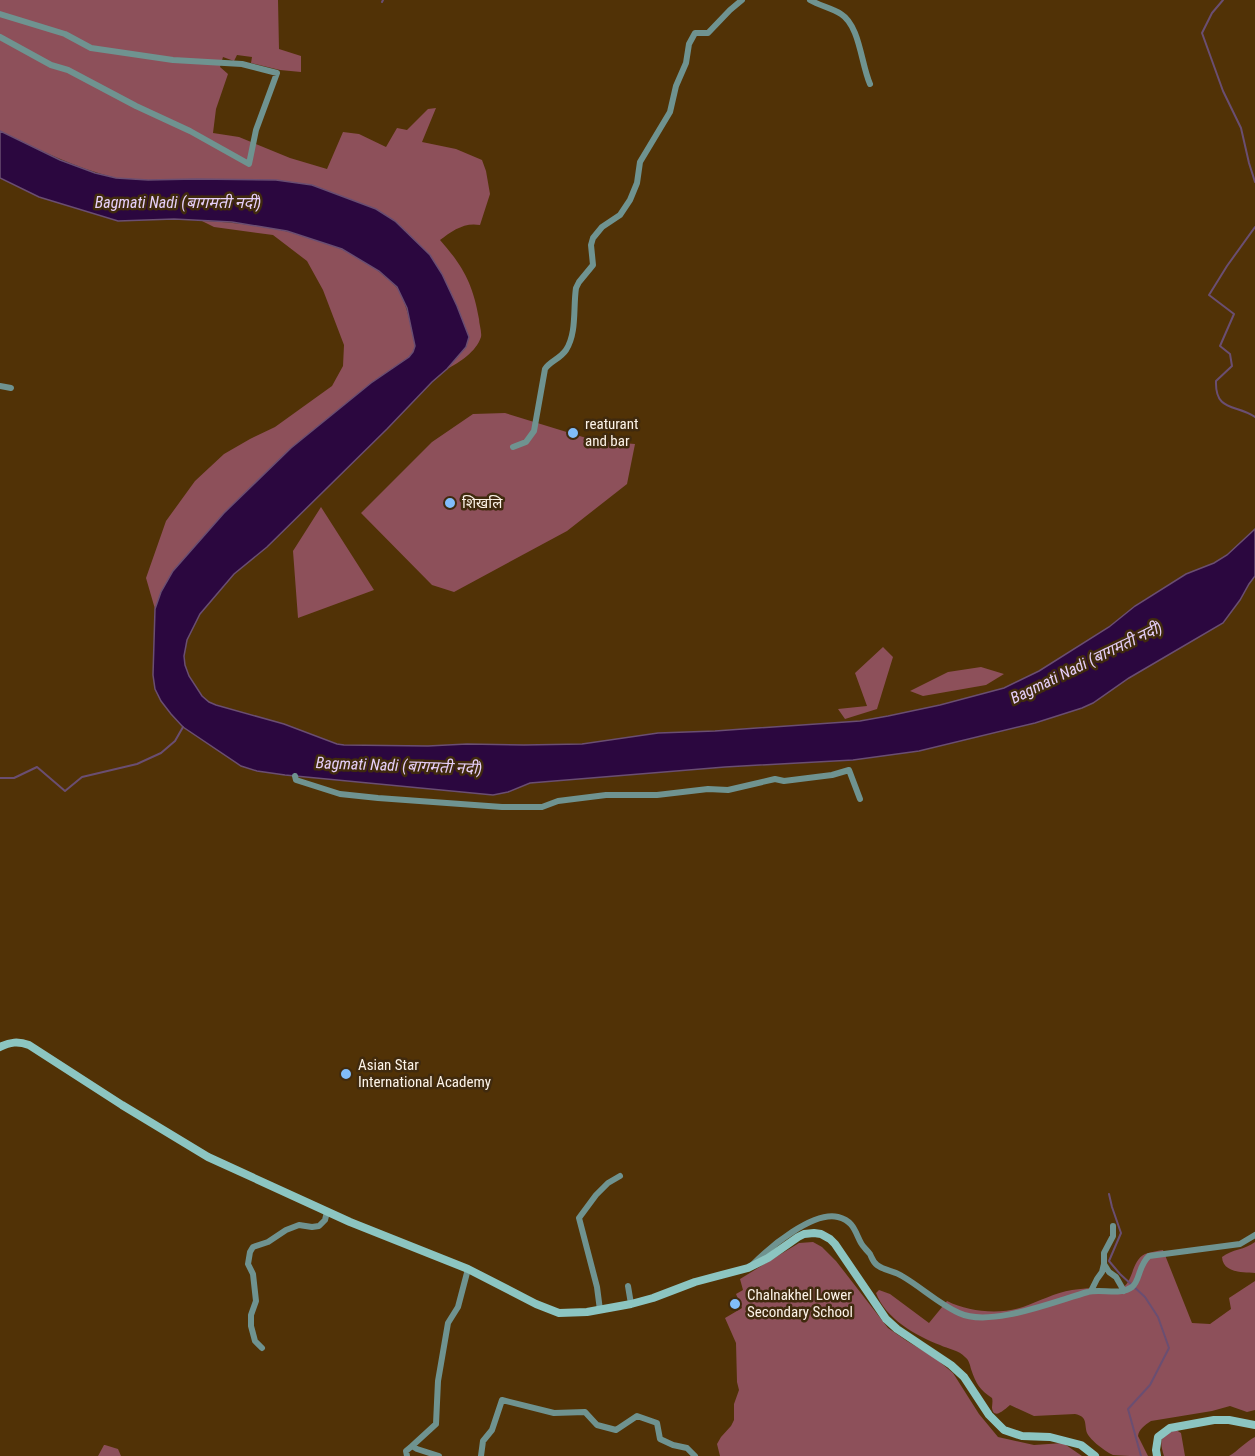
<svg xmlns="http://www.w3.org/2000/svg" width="1255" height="1456" font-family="'Roboto Condensed','Noto Sans Devanagari',sans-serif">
<rect width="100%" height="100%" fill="#513206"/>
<path fill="#8d505a" d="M 0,0 L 278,0 L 279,49 L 301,56 L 301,72 L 280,70 L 251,63 L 252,57 L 237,55 L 234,61 L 223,57 L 220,67 L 228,74 L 216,109 L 213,133 L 239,137 L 290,158 L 327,169 L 343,132 L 359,134 L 386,147 L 397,128 L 407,130 L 428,109 L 436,108 L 422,142 L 456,149 L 482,160 L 486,171 L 490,194 L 480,225 C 464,222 452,231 440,240 C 463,266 473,284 479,319 C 479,324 482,332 481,337 C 476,352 460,362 447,369 L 466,347 L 469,337 L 457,306 L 376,209 L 359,203 L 116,178 C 75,168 38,149 0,131 Z
M 202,221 C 260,223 340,236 384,276 C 389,280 394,284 398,289 C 408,307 411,327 415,346 L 413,352 L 409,357 L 371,383 L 291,448 L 224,513 L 161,592 L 155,609 L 146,578 L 166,521 L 195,481 L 224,454 L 250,439 L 275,427 L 332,386 L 343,366 L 344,345 L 323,290 L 307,261 L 273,235 L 214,227 Z
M 505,413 L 596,441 L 635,444 L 627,484 L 567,531 L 454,592 L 432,585 L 361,513 L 432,442 L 473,414 Z
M 321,507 L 374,590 L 298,618 L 293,551 Z
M 883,647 L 893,657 L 877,709 L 845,719 L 838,709 L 867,706 L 855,673 Z
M 981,667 L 1004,674 L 986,685 L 923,696 L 910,691 L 948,672 Z
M 813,1242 L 822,1247 L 836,1261 L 888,1328 L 907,1341 L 935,1358 L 953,1373 L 979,1414 L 998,1437 L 1034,1445 L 1063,1443 L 1082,1456 L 720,1456 L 717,1444 L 721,1437 L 731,1426 L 734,1420 L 734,1404 L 739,1390 L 737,1382 L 736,1343 L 725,1318 L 742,1308 L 736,1294 L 743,1290 L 740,1279 L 799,1243 Z
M 1255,1242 L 1255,1273 C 1242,1272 1223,1273 1222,1257 C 1232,1249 1245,1250 1255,1242 Z
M 1163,1250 L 1192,1323 L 1210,1324 L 1231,1309 L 1229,1298 L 1255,1281 L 1255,1410 L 1247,1412 L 1230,1406 L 1212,1411 L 1151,1421 C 1145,1425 1139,1429 1138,1436 L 1148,1456 C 1139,1456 1121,1456 1113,1455 C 1106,1452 1090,1440 1087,1433 C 1084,1423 1088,1417 1075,1414 L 1034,1416 L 1010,1405 C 1006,1408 994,1421 992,1408 C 992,1405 993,1401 992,1398 C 980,1390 976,1384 971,1369 C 970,1365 969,1360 965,1357 C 959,1350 948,1349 940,1345 C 916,1336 885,1318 876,1293 L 879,1290 L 890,1294 L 929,1323 L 947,1301 C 969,1312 1000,1315 1023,1307 C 1039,1301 1055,1293 1072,1290 C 1077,1289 1084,1289 1090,1288 C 1100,1288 1112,1293 1122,1288 C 1134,1281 1131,1261 1145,1254 C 1150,1252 1157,1251 1163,1250 Z
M 1176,1430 L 1181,1433 L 1185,1456 L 1164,1456 C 1159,1440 1160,1435 1176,1430 Z
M 1255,1437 L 1255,1456 L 1229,1456 C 1238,1451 1245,1442 1255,1437 Z
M 104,1445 L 105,1445 L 118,1449 L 121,1456 L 98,1456 Z"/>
<path fill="#2b073f" stroke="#6a4e72" stroke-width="1.5" d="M 0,131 L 60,160 L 95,173 L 116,178 L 148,180 L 196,179 L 276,180 L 312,185 L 376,209 L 395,221 L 430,255 L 442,274 L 457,306 L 469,337 L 466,347 L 447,369 L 432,382 L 387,429 L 267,547 L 234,574 L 200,614 L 187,640 L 184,656 L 185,665 L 189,676 L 202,696 L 209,702 L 216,705 L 284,724 L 337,744 L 344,745 L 428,746 L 467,744 L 524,745 L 582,744 L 658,733 L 715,731 L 860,721 L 888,716 L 940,705 L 1004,688 L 1039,671 L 1109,627 L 1135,606 L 1186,574 L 1214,563 L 1227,555 L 1255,529 L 1255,576 L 1249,584 L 1240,600 L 1223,623 L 1129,678 L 1093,703 L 1082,708 L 1035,723 L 919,751 L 853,760 L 725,767 L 530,783 L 508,792 L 493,795 L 285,775 L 257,771 L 241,766 L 183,727 L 171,714 L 161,701 L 155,689 L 153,675 L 155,609 L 161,592 L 173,571 L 224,513 L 291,448 L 371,383 L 409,357 L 413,352 L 415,346 L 407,308 L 397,287 L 379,271 L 342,249 L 287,231 L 232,222 L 174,219 L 118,221 L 39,197 L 0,178 Z"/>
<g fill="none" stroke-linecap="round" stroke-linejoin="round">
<path stroke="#6a4e72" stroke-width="2" d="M 1223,0 L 1212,13 L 1202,33 L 1223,91 L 1241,128 L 1249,163 L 1255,182
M 382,2 L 383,0
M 1255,227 L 1227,266 L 1209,295 L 1234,314 L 1220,346 L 1230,354 L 1232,366 L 1216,381 C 1215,412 1236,404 1255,417
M 0,778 L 14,778 L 37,767 L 65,791 L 82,777 L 137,764 L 161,753 L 175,741 L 183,727
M 1109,1194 L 1112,1207 L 1121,1233 L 1109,1261 L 1120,1274 L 1145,1297 L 1158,1317 L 1169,1348 L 1150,1385 L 1128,1409 L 1141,1456"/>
<path stroke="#6f9390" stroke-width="6" d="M 810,0 C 820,6 832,8 841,14 C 860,26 861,64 870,84
M 0,14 L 65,34 L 91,48 L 173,60 L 242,64 L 277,73 L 256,130 L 249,164 L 190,131 L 136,106 L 68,70 L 51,65 L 0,37
M 0,386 L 11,388
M 513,447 L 526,442 L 534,431 L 545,369 C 550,361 560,359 566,350 C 577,333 573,308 576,288 L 579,282 L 593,265 L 591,245 L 593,238 L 602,227 L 620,215 L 630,200 L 637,183 L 640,162 L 670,112 L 676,86 L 686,63 L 689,44 L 695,33 L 708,33 L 730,10 L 742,0
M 295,776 L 296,780 L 340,794 L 378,798 L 502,807 L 542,807 L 558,801 L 606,795 L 657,795 L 708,789 L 728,790 L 775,779 L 784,781 L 832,775 L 849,770 L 860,799
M 753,1264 C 770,1247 813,1211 838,1217 C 854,1221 855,1232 861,1243 C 863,1247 867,1250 870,1254 C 872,1258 873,1262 877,1265 C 885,1271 894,1271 902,1276 C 921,1287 939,1304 959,1313 C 990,1328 1055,1301 1088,1292 C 1101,1288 1120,1296 1132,1287 C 1140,1281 1138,1266 1149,1256 L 1240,1244 L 1255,1235
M 1104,1264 L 1109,1272 L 1116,1277 L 1124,1291
M 628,1286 L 631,1304
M 1091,1291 L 1097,1279 L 1102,1272 L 1104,1264 L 1104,1253 L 1113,1236 L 1113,1226
M 600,1310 L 597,1287 L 579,1218 L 596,1195 L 608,1183 L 620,1176
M 262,1348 L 255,1341 L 251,1326 L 251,1315 L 256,1301 L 253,1274 L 248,1264 L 250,1252 L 253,1247 L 268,1242 L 286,1230 L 299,1225 L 312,1227 L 319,1226 L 325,1220 L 327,1212
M 412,1446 L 436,1424 L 438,1381 L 448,1323 L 458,1307 L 468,1269
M 407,1456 L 406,1451 L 412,1446 L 417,1449 L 439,1456
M 481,1456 L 483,1441 L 492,1430 L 502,1400 L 554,1413 L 585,1412 L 597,1425 L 616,1430 L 637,1416 L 657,1423 L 660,1439 L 673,1445 L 687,1448 L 695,1456"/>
<path stroke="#8cc5c1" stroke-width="8" d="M 0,1047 C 10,1042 18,1041 29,1045 L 122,1105 L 208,1157 L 350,1222 L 468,1269 L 536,1304 L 559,1313 L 587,1312 L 631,1304 L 653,1298 L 695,1282 L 748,1268 L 768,1258 L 798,1237 L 804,1234 L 814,1233 L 821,1234 L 830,1239 L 835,1244 L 886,1319 L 897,1329 L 951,1365 L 964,1377 L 989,1415 L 1004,1430 L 1022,1436 L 1050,1437 L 1081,1445 L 1095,1456
M 1157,1456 L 1156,1450 L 1158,1437 L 1170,1428 L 1214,1420 L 1229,1420 L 1255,1425"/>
</g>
<g fill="#81bdfa" stroke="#402a0e" stroke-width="2">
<circle cx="573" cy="433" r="6"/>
<circle cx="450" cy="503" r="6"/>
<circle cx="346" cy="1074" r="6"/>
<circle cx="735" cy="1304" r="6"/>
</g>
<g text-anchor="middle" stroke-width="5" stroke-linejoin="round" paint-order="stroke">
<g font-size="15" fill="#fcf3e8" stroke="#402a0e" text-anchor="start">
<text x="585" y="429">reaturant<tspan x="585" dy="17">and bar</tspan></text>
<text x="462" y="508">शिखलि</text>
<text x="358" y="1070">Asian Star<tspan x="358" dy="17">International Academy</tspan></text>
<text x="747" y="1300">Chalnakhel Lower<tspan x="747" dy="17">Secondary School</tspan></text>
</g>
<g font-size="16" font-style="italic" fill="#e6cff9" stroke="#402a0e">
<text x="178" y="208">Bagmati Nadi (बागमती नदी)</text>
<text transform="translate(1086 662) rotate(-26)" y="6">Bagmati Nadi (बागमती नदी)</text>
<text transform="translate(399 765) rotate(2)" y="6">Bagmati Nadi (बागमती नदी)</text>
</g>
</g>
</svg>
